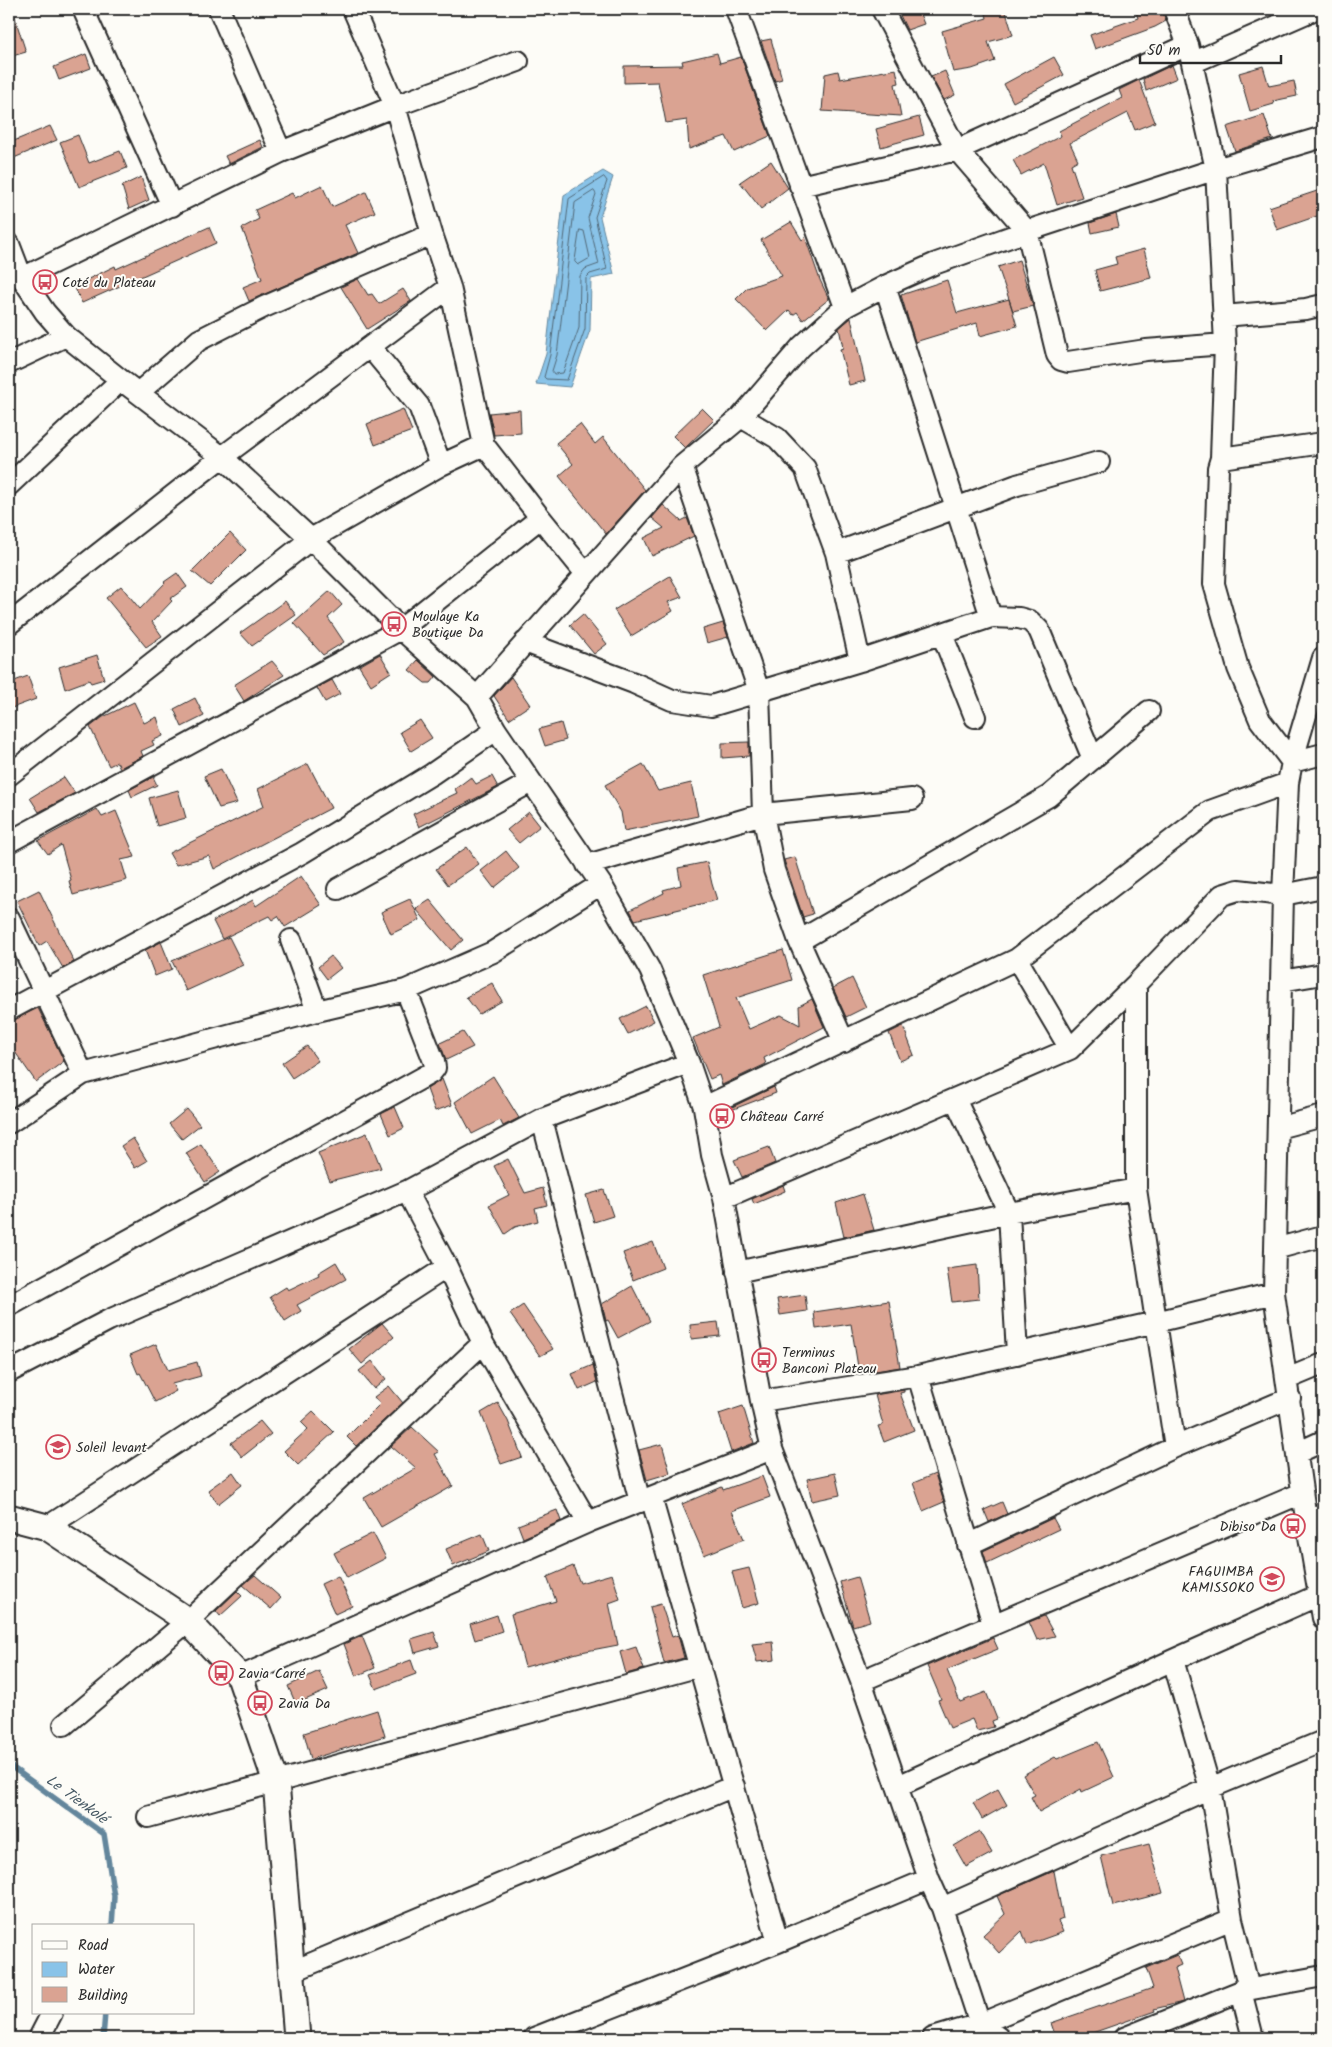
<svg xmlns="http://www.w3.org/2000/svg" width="1332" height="2047" font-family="Kalam,sans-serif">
<rect width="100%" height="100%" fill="#fdfcf7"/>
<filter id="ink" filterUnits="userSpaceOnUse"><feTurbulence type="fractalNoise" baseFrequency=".02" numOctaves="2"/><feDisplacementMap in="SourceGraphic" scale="10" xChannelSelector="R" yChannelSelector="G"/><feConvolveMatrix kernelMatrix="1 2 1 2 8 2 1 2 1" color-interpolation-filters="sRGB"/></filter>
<g filter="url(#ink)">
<path fill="#89c3e8" stroke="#63869c" d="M 603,171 L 613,177 L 600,217 L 614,274 L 591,279 L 590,330 L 570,387 L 536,384 L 546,354 L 564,195 Z"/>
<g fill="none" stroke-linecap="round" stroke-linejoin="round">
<path stroke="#516877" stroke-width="1" d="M 604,177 L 607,181 L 595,217 L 607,269 L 590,274 L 586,278 L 585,329 L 567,380 L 546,379 L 544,377 L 550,355 L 569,199 Z
M 594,191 L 596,194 L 588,218 L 599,264 L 585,269 L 580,276 L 579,328 L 563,373 L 554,374 L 552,371 L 557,355 L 575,203 Z
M 580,230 L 584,231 L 590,258 L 578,265 L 575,262 Z"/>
<path stroke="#63869c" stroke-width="5.5" d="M 9,1765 L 104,1834 L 114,1896 L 112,1926
M 103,2038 L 105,2013"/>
</g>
<path fill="#daa392" stroke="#2b2b2b" d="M 9,9 L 12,9 L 26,52 L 9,57 Z
M 897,9 L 918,9 L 924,24 L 907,30 Z
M 985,9 L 1005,9 L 1013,35 L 988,42 L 995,61 L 972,69 L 953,72 L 942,31 L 987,18 Z
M 1135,9 L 1162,9 L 1166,21 L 1155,27 L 1095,49 L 1090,35 L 1138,18 Z
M 771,39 L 782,79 L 775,81 L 761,41 Z
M 717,53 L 720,63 L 741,57 L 770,136 L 734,152 L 726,136 L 689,149 L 687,120 L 666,123 L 658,82 L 624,83 L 624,66 L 683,65 L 682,61 Z
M 86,54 L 91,68 L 59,80 L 54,67 Z
M 1054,57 L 1064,75 L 1013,102 L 1004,84 Z
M 1172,65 L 1177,78 L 1146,91 L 1143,79 Z
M 1263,66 L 1269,86 L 1294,81 L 1297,96 L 1273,101 L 1274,104 L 1250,111 L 1239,73 Z
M 896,69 L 899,83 L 895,84 L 901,116 L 822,111 L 825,74 L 838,71 L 840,79 Z
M 945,71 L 955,95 L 944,100 L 931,77 Z
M 1139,80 L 1155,122 L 1135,130 L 1128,113 L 1070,143 L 1078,160 L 1071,164 L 1082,197 L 1057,205 L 1044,163 L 1021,175 L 1013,160 L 1061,136 L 1059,131 L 1122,98 L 1119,90 Z
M 1264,115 L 1272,139 L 1235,151 L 1227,127 Z
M 919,117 L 924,135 L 881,147 L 876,129 Z
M 50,126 L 57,140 L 9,160 L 9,143 Z
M 78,135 L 89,163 L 120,151 L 127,168 L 79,187 L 60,142 Z
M 260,140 L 263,147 L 229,164 L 225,156 Z
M 771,161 L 788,188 L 761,209 L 740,182 Z
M 141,177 L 149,200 L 129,209 L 122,186 Z
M 322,185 L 332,207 L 366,192 L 375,212 L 345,225 L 358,253 L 249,301 L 243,287 L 262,279 L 242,228 L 259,219 L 255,210 L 292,193 L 295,198 Z
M 1323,189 L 1323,214 L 1277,230 L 1269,207 Z
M 1116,214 L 1119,227 L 1092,233 L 1090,223 Z
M 791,222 L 802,240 L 805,237 L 820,280 L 829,299 L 803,320 L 797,312 L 793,315 L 789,310 L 767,331 L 736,299 L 747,288 L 782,276 L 761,240 Z
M 209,227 L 216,243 L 82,303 L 74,286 L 115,266 L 116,269 Z
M 1144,249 L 1151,278 L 1100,291 L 1095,270 L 1117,264 L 1115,257 Z
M 1019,260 L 1033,306 L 1013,311 L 998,267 Z
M 358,279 L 368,295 L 372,294 L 379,304 L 403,289 L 411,301 L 367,329 L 341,287 Z
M 947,280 L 957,313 L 1009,299 L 1017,326 L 980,336 L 977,323 L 915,342 L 901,295 Z
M 851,318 L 865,381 L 849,385 L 840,349 L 843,348 L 839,328 Z
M 702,408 L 714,420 L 685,448 L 673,436 Z
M 403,409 L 412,431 L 375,445 L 367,424 Z
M 520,410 L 521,433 L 494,435 L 489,413 Z
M 580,424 L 595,444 L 603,437 L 645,490 L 606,534 L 559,476 L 573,464 L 556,443 Z
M 663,505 L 681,521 L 687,518 L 694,536 L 652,556 L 644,538 L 664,528 L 652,518 Z
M 230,533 L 246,550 L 210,586 L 192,571 Z
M 177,573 L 187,587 L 170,599 L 172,601 L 152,622 L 162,636 L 146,647 L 106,598 L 121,586 L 140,609 L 165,583 L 164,582 Z
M 670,576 L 682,597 L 668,602 L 673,611 L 631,636 L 614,610 Z
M 330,591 L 342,605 L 328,618 L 344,642 L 323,655 L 294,623 Z
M 285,601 L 296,615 L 252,646 L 240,633 Z
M 583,614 L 607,644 L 594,654 L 570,625 Z
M 723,623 L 728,637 L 707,643 L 703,629 Z
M 380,654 L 391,672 L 371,685 L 359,666 Z
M 97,655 L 104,679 L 91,683 L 89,680 L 65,689 L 59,667 Z
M 418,660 L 436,677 L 431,683 L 425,683 L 409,670 Z
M 272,661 L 284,675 L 244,701 L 234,685 Z
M 28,676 L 36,699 L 9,709 L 9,683 Z
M 511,677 L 530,705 L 509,719 L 494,696 Z
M 332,680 L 340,694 L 325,702 L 317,688 Z
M 195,698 L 204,716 L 182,727 L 174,709 Z
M 134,702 L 144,723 L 157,717 L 163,736 L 152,741 L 154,745 L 141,751 L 143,756 L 120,768 L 117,762 L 109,766 L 90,727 L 103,717 Z
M 420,720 L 432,738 L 411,751 L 400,732 Z
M 561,723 L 566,740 L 545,746 L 539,729 Z
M 749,742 L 749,756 L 722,758 L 722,743 Z
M 308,764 L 331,808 L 214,869 L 209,856 L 176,865 L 169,853 L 264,806 L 258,789 Z
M 643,764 L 658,791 L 691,783 L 698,816 L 624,831 L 621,812 L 605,785 Z
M 221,769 L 237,803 L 219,808 L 204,776 Z
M 492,776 L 498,787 L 419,827 L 413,814 L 457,793 L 455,789 L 471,777 L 476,784 Z
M 64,777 L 75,793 L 39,812 L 30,798 Z
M 153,777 L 157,785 L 132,797 L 129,790 Z
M 178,790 L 186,818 L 157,826 L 149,798 Z
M 97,809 L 102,817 L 116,811 L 135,857 L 121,860 L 127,880 L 73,895 L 69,881 L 71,880 L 61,845 L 48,854 L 38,841 Z
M 529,812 L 540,826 L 519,843 L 507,830 Z
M 467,847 L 479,864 L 448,885 L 436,869 Z
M 506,851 L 519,868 L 494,888 L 481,871 Z
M 795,857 L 813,914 L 803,917 L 784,860 Z
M 707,862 L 712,884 L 717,900 L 635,920 L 630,910 L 664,893 L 663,890 L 681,885 L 678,868 Z
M 301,876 L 321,905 L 285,927 L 278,916 L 272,920 L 269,916 L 222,939 L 213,921 L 253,900 L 256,906 Z
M 39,890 L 74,962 L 63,968 L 47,941 L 39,946 L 17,901 Z
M 410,899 L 420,920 L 391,934 L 381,912 Z
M 430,900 L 463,940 L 451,950 L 416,909 Z
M 229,937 L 243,965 L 186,991 L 172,961 Z
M 161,942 L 172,969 L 155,976 L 145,950 Z
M 783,950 L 792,980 L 736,998 L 749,1029 L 781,1015 L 800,1025 L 799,1006 L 812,999 L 824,1027 L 764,1058 L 766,1064 L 722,1085 L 719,1075 L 710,1079 L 693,1038 L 719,1027 L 703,975 Z
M 331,956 L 341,968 L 327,979 L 318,967 Z
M 852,978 L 866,1007 L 846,1017 L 833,988 Z
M 492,983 L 502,1001 L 479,1014 L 466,997 Z
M 646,1006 L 654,1021 L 628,1034 L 620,1019 Z
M 38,1008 L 64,1061 L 36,1082 L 15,1052 L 9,1056 L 9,1022 Z
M 903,1026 L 914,1055 L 900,1061 L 889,1033 Z
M 463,1032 L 473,1047 L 446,1060 L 440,1043 Z
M 307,1046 L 318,1061 L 292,1078 L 282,1063 Z
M 493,1076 L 519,1118 L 503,1126 L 500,1120 L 472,1134 L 455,1102 Z
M 442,1079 L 452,1105 L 435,1111 L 427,1089 Z
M 774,1087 L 776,1093 L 731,1110 L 730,1108 Z
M 395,1107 L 404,1128 L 390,1135 L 381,1114 Z
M 187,1109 L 200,1125 L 182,1139 L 169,1124 Z
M 367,1133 L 381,1168 L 330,1181 L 318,1153 Z
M 133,1138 L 147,1161 L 135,1168 L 121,1146 Z
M 201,1144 L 220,1172 L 205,1182 L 186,1153 Z
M 769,1147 L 775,1163 L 742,1177 L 734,1160 Z
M 508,1159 L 525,1193 L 543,1188 L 547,1205 L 535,1208 L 538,1221 L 515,1227 L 505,1234 L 489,1205 L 509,1195 L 494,1166 Z
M 783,1185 L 785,1191 L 754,1204 L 752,1199 Z
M 604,1190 L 613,1216 L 594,1222 L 586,1195 Z
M 863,1194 L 874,1230 L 844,1237 L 836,1203 Z
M 653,1242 L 663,1268 L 633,1280 L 623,1253 Z
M 336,1262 L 346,1279 L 297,1305 L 301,1311 L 285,1321 L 270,1297 L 286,1287 L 288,1290 L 319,1275 L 318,1273 Z
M 977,1265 L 979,1299 L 952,1302 L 947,1269 Z
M 632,1286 L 650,1321 L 618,1338 L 608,1320 L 606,1321 L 602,1304 Z
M 805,1295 L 807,1311 L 780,1315 L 777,1299 Z
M 889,1301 L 900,1367 L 869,1372 L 868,1366 L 858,1367 L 851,1324 L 816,1329 L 814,1312 Z
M 523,1305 L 553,1349 L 540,1356 L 510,1314 Z
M 718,1322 L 720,1336 L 691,1339 L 690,1325 Z
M 382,1323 L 394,1337 L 362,1364 L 349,1349 Z
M 156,1344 L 168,1370 L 197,1362 L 201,1376 L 172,1384 L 176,1391 L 155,1402 L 140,1373 L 138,1374 L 130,1355 Z
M 372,1361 L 386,1379 L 374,1389 L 359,1371 Z
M 593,1365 L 597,1382 L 579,1390 L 572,1374 Z
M 389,1386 L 403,1403 L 356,1446 L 347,1437 L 380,1404 L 374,1397 Z
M 904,1390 L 904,1392 L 900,1393 L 914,1430 L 884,1442 L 878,1426 L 883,1425 L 875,1395 Z
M 498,1403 L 508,1421 L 522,1457 L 501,1464 L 481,1413 Z
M 743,1406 L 754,1443 L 731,1452 L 719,1414 Z
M 313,1411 L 334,1432 L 298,1465 L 284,1451 L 308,1429 L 301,1422 Z
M 260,1421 L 271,1434 L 242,1457 L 231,1443 Z
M 412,1427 L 439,1452 L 435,1454 L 453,1486 L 381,1527 L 364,1498 L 416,1468 L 391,1446 Z
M 662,1444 L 670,1473 L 647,1480 L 639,1450 Z
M 233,1472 L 242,1485 L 218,1504 L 208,1490 Z
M 835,1473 L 840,1495 L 812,1501 L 807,1479 Z
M 935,1474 L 944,1502 L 923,1511 L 913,1483 Z
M 762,1476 L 770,1497 L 732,1511 L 744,1539 L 704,1555 L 682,1504 L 722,1487 L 723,1490 Z
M 1002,1502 L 1007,1514 L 989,1522 L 984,1510 Z
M 557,1510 L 561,1521 L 523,1538 L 518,1525 Z
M 1053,1518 L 1059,1529 L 987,1563 L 983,1551 Z
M 373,1533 L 386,1558 L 347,1578 L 334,1553 Z
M 482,1534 L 489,1551 L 453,1566 L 446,1549 Z
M 573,1566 L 580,1583 L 612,1574 L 620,1599 L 609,1603 L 618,1645 L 581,1652 L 525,1667 L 511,1614 L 556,1601 L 547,1577 Z
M 749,1568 L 759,1603 L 742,1608 L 732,1572 Z
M 255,1575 L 281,1598 L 271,1609 L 243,1585 Z
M 338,1576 L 352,1606 L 335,1614 L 321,1584 Z
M 857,1577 L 870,1621 L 853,1626 L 840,1582 Z
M 237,1591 L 242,1596 L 220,1616 L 216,1611 Z
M 661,1604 L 672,1637 L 678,1635 L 684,1658 L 664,1663 L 650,1607 Z
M 497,1615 L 502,1631 L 475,1640 L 470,1624 Z
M 1044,1616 L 1055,1636 L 1037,1640 L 1029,1622 Z
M 434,1632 L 439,1646 L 415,1653 L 411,1639 Z
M 362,1636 L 375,1668 L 356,1676 L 344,1644 Z
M 993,1638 L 998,1649 L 947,1670 L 960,1702 L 986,1692 L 997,1719 L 992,1721 L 994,1727 L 977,1731 L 972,1719 L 950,1728 L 938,1700 L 941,1699 L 927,1666 Z
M 773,1642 L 775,1660 L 757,1662 L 752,1644 Z
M 636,1647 L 644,1669 L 626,1674 L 620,1652 Z
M 411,1660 L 416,1674 L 376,1689 L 370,1675 Z
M 319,1671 L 328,1690 L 296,1704 L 288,1686 Z
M 377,1710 L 385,1736 L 311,1759 L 304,1733 Z
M 1098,1742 L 1114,1777 L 1082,1792 L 1081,1789 L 1039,1812 L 1031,1797 L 1035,1795 L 1023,1775 L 1055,1757 L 1057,1759 Z
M 998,1789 L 1007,1805 L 982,1819 L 973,1803 Z
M 979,1831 L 992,1853 L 966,1867 L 954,1846 Z
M 1149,1844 L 1163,1893 L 1113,1906 L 1101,1856 Z
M 1054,1871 L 1063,1919 L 1058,1921 L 1063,1932 L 1027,1945 L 1022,1931 L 999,1953 L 983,1935 L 1005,1914 L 997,1896 Z
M 1177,1955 L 1181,1965 L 1174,1968 L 1183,2002 L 1154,2009 L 1155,2011 L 1078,2038 L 1056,2038 L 1051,2023 L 1153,1988 L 1146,1968 Z"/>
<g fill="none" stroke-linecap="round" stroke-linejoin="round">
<g stroke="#2b2b2b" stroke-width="24">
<path id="minor" d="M 83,9 L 172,206
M 219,9 L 281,152
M 736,9 L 845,307
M 882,9 L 957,150 L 1027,231 L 1057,355 L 1061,360 L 1068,362 L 1146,350 L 1225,344
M 1174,9 L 1188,45 L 1216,169 L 1225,344 L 1221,458 L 1218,468 L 1214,584 L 1238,668 L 1260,720 L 1292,762 L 1323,754
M 1192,63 L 1311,11
M 800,186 L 957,150 L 1188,45
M 9,244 L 22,278 L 45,312 L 66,336 L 121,380 L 222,457 L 311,539 L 401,629 L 477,697 L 496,730 L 601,884 L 650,970 L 689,1063 L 704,1107 L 712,1155 L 724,1198 L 761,1401 L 772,1449 L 861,1681 L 929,1879 L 942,1908 L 980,2024 L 999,2038
M 22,278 L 281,152 L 395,106 L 518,61
M 885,286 L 991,617
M 1223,316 L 1306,309 L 1323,305
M 370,347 L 419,406 L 441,465
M 9,363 L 66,336
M 138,393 L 199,340 L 264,307 L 432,234
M 741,417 L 777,438 L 805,468 L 836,553 L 860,661
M 1221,458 L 1323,443
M 682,466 L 759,691 L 763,814 L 774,870 L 799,941 L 844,1042
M 9,485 L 121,380
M 539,516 L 586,574
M 836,553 L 1017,485 L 1099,462
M 9,624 L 222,457 L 450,287
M 942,634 L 975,717
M 525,642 L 634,683 L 672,700 L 711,706 L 860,661 L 991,617 L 1019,618 L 1030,621 L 1039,630 L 1093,759
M 1323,658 L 1292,762 L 1288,783 L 1283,895 L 1274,1293 L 1306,1519 L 1323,1618
M 477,697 L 682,466 L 741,417 L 801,347 L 845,307 L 885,286 L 934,264 L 1027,231 L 1216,169 L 1323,137
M 9,775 L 311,539 L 441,465 L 484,445
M 9,842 L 401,629 L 534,523 L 539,516 L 484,445 L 450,287 L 432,234 L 395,106 L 353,9
M 587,865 L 763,814 L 912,799
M 338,889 L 531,782
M 9,918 L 83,1074
M 291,940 L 317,1011
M 799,941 L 1049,796 L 1149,711
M 1017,959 L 1070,1049
M 1281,981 L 1323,974
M 1136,984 L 1136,1189 L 1175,1447
M 9,1010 L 302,853 L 432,774 L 496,730
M 955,1099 L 1009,1213 L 1017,1354
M 704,1107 L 1017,959 L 1210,811 L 1288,783
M 542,1119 L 640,1502
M 9,1123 L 83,1074 L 317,1011 L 406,990 L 493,952 L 601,884
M 1278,1128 L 1323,1116
M 407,1191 L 447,1267 L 483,1343 L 588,1522
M 724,1198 L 1070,1049 L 1136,984 L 1222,895 L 1238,890 L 1283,895 L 1323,887
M 1275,1249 L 1323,1236
M 737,1272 L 1009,1213 L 1136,1189
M 9,1306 L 431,1073 L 435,1068 L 434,1061 L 406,990
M 9,1372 L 109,1320 L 407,1191 L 542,1119 L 689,1063
M 918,1376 L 993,1624
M 1287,1379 L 1323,1364
M 761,1401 L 918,1376 L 1156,1322 L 1274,1293
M 1297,1453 L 1323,1441
M 651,1497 L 778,1942
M 1306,1519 L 1323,1514
M 47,1527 L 447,1267
M 968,1545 L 1175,1447 L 1290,1398
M 1173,1660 L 1210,1788 L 1232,1919 L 1249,1989
M 240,1677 L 588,1522 L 772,1449
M 861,1681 L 1302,1493
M 64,1725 L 188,1621 L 483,1343
M 898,1786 L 1173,1660 L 1319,1595
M 148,1817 L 700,1666
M 942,1908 L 1210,1788 L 1323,1741
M 291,1972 L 734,1786
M 1241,1991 L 1253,2038
M 39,2038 L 52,2013
M 534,2038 L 778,1942 L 929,1879
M 933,2038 L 980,2024 L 1232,1919
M 1124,2038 L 1241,1991 L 1323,1976"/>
</g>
<g stroke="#2b2b2b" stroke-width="29">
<path id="major" d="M 9,1517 L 47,1527 L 188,1621 L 240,1677 L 276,1782 L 297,2038"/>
</g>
<use href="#minor" stroke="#fdfcf7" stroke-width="20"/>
<use href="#major" stroke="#fdfcf7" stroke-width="25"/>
</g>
</g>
<defs>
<g id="bus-ring" transform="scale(1.25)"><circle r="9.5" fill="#fdfcf7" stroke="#d1495b" stroke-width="1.5"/><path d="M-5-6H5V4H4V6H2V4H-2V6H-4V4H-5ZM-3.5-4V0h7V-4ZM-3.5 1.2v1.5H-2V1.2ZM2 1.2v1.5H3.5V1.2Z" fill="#d1495b"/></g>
<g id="school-ring" transform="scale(1.25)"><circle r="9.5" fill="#fdfcf7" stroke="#d1495b" stroke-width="1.5"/><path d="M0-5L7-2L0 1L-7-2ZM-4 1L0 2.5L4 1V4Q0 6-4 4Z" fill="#d1495b"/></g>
</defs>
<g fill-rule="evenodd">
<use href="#bus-ring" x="45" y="282"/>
<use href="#bus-ring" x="394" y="624"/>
<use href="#bus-ring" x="722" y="1116"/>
<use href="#bus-ring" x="764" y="1360"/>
<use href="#school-ring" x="58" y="1447"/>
<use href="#bus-ring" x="1293" y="1526"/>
<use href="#school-ring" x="1272" y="1579"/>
<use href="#bus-ring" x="221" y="1673"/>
<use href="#bus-ring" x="260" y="1703"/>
</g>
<g text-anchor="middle" stroke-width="4" stroke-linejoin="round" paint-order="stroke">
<g font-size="14" fill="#2b2b2b" stroke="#fdfcf7" text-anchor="start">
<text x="62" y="287">Coté du Plateau</text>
<text x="412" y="621">Moulaye Ka<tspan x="412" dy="16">Boutique Da</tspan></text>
<text x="740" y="1121">Château Carré</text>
<text x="782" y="1357">Terminus<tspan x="782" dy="16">Banconi Plateau</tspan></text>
<text x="76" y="1452">Soleil levant</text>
<text x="1276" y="1531" text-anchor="end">Dibiso Da</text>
<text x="1254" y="1576" text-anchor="end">FAGUIMBA<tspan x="1254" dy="16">KAMISSOKO</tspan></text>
<text x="238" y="1678">Zavia Carré</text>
<text x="278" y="1708">Zavia Da</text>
</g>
<g font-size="15" font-style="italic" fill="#475964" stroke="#fdfcf7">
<text transform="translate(77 1799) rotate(36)" y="5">Le Tienkolé</text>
</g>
</g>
<rect width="1332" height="2047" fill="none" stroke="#fdfcf7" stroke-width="30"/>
<rect x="15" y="15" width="1302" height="2017" fill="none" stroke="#2b2b2b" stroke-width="2" filter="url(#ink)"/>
<rect x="32" y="1924" width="162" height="90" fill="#fdfcf7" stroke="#a9a8a5"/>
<rect x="42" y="1941" width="25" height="8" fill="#fdfcf7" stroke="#a9a8a5"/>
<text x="78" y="1950" font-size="15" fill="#2b2b2b">Road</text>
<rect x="42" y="1962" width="25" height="15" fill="#89c3e8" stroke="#a9a8a5"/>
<text x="78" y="1974" font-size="15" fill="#2b2b2b">Water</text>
<rect x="42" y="1987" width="25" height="15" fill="#daa392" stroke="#a9a8a5"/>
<text x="78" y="2000" font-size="15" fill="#2b2b2b">Building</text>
<path d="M1140 55v8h141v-8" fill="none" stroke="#2b2b2b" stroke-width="2.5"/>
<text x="1147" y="55" font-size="15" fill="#2b2b2b" stroke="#fdfcf7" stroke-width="4" paint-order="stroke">50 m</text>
</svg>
